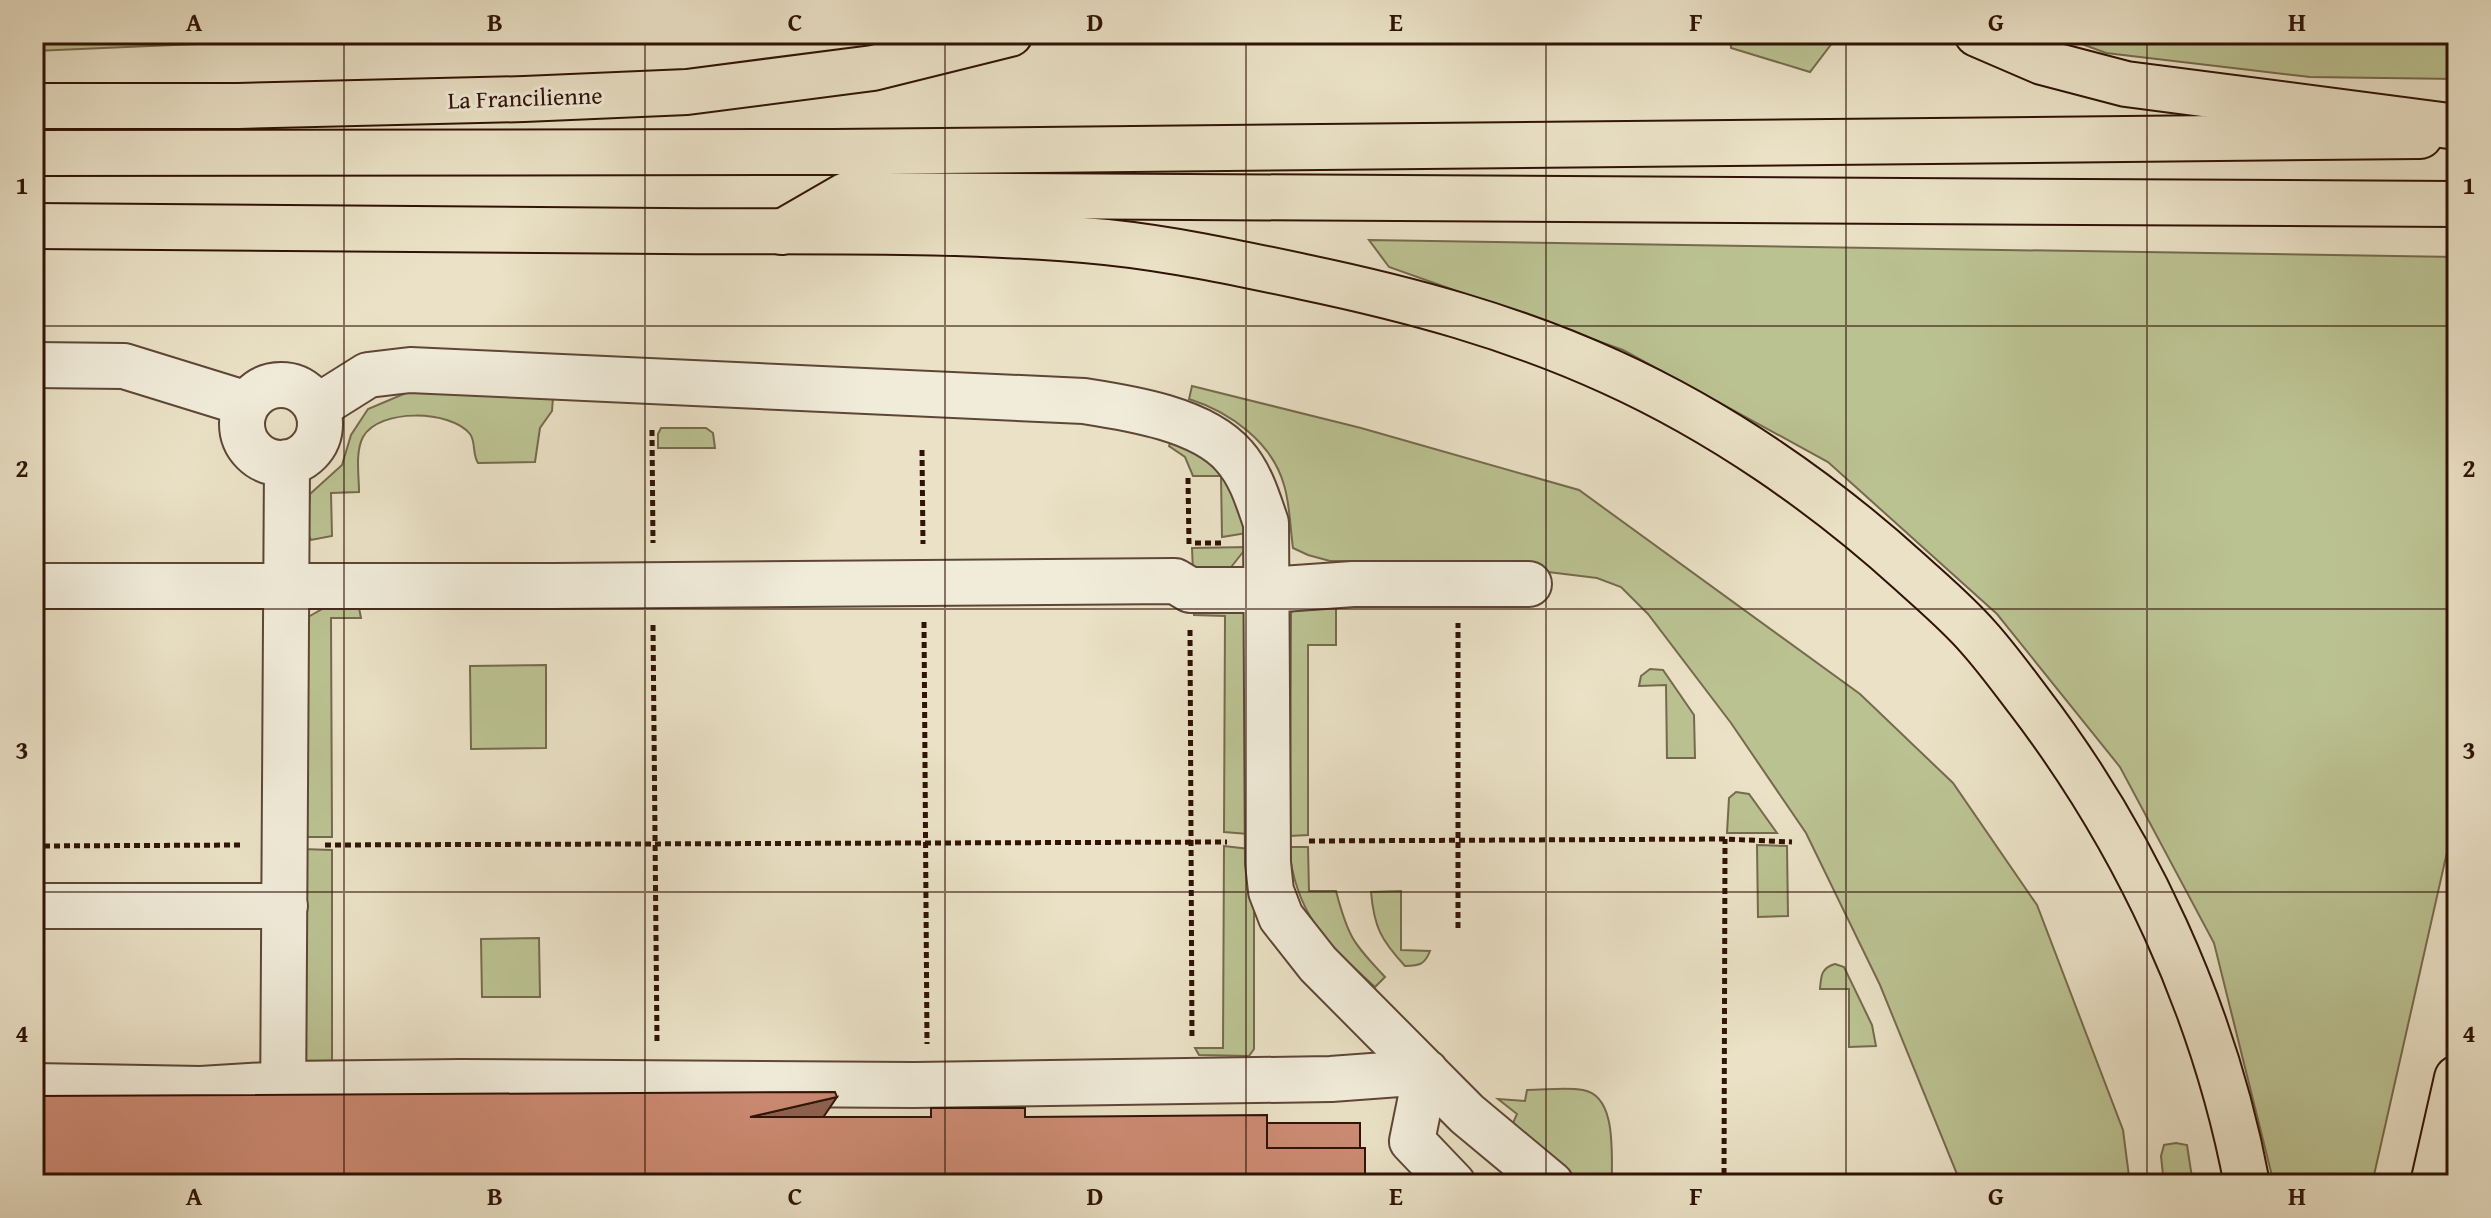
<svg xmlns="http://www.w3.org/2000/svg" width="2491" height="1218" font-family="'Gentium Book Plus',serif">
<rect width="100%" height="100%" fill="#eae1c6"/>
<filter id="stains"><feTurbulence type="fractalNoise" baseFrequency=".0025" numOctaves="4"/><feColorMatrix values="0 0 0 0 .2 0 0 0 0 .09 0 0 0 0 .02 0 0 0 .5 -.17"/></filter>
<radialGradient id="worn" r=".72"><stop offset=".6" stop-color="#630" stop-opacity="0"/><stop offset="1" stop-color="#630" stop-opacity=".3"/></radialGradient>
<path fill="#bbc292" stroke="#766a4c" stroke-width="2" d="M 34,34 L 543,34 L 422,40 L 386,36 L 34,51 Z
M 1730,34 L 1839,34 L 1810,72 L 1731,48 Z
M 2055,34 L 2457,34 L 2457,79 L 2310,77 L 2106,53 Z
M 1369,240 L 2457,257 L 2457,808 L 2372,1184 L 2274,1184 L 2214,943 L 2120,767 L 1997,614 L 1828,462 L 1623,350 L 1389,267 Z
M 1192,386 L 1361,428 L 1579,490 L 1860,694 L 1953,783 L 2037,905 L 2123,1130 L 2130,1184 L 1961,1184 L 1880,985 L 1806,833 L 1731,723 L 1648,614 L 1621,587 L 1597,578 L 1548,572 L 1509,561 L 1330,561 L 1308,555 L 1293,548 C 1290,527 1290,504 1284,485 C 1272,442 1230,412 1189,399 Z
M 413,390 L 553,397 L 552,411 L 540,428 L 535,462 L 478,463 C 472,454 476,442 470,434 C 451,410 379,408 363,437 C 355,452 359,475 359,492 L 331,493 L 332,536 L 311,540 L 307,532 L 310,494 L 342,465 L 351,435 L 368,409 Z
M 661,428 L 706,428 L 713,433 L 715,448 L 658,448 L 658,434 Z
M 1172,438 L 1216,457 L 1235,482 L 1247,533 L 1222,537 L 1221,476 L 1193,476 L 1185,457 L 1169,446 Z
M 1247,547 L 1224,576 L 1193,572 L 1192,548 Z
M 1301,603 L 1336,603 L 1336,645 L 1308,645 L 1308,835 L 1290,836 L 1291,613 Z
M 331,604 L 359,608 L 361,618 L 331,618 L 332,837 L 301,837 L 301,621 Z
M 1238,605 L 1248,615 L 1248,834 L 1224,832 L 1225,616 L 1194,615 L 1194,610 Z
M 546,665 L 546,748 L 471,749 L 470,666 Z
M 1650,669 L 1663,670 L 1694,715 L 1695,758 L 1667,758 L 1666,685 L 1639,686 L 1641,676 Z
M 1736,792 L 1749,794 L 1777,833 L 1727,833 L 1729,798 Z
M 1757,845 L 1787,846 L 1788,916 L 1758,917 Z
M 1224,846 L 1249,849 L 1254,905 L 1254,1049 L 1249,1056 L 1199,1055 L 1195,1048 L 1223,1048 Z
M 1289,847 L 1308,847 L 1309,891 L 1336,891 C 1348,937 1353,943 1385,977 L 1375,987 C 1328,944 1295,915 1289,847 Z
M 301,849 L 332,850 L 332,1070 L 300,1072 Z
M 1401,891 L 1401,950 L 1430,951 C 1425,964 1420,966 1405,966 C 1381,940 1374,927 1371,892 Z
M 539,938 L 540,997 L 482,997 L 481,939 Z
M 1835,964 L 1844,967 L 1872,1025 L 1876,1046 L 1849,1047 L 1849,989 L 1820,989 C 1821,976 1821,968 1835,964 Z
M 1527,1090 C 1545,1090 1566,1087 1583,1090 C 1618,1096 1611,1157 1612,1184 L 1581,1184 L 1536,1147 L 1513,1123 L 1517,1114 L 1498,1099 L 1525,1101 Z
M 2176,1143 L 2187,1145 L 2193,1184 L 2164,1184 L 2161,1156 L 2164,1145 Z"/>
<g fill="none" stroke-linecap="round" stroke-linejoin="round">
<g stroke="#5e4636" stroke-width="48">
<path id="minor" d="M 34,365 L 124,366 L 247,404
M242 424a39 39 0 1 1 78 0a39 39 0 1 1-78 0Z
M 317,407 L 368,375 L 410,370 L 1084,401 C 1129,408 1202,419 1234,456 C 1251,475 1258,500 1266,523 L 1268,863 L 1271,891 L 1281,917 L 1318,964 L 1467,1114 L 1551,1184
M 34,586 L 553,586 L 1175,581 L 1190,590 L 1268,590 L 1353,584 L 1529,584
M 34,906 L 285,906
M 1426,1072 L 1412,1141 L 1453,1184
M 34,1086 L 201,1089 L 283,1084 L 461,1082 L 914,1085 L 1331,1079 L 1426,1072
M 283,1112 L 287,462"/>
</g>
<g stroke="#301306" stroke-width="48">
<path id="major" d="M 34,153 L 833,152 L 2420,136
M 782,232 L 846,195 L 2457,204"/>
</g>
<g stroke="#301306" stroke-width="48">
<path id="highway" d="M 1977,34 L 2042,62 L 2126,84 L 2457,127
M 34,106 L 238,106 L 524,99 L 687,92 L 873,68 L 1010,34
M 34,226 C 244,228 454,229 664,231 C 811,232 960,228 1106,242 C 1173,249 1238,263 1304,277 C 1409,299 1513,327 1611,372 C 1719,421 1822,492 1910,572 C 1933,593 1958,614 1978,637 C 1996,657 2012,679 2028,700 C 2136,841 2214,1009 2247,1184
M 2433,1184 L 2457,1078"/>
</g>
<path stroke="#301306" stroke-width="5" stroke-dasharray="6 4" stroke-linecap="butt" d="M 652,430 L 653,543
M 922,450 L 923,544
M 1188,478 L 1189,544
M 1195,543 L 1225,543
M 924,622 L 927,1044
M 653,625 L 657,1043
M 1190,630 L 1192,1040
M 1309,841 L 1725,839 L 1792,842
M 325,845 L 1227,842
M 34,846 L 243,845
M 1458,928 L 1458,623
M 1724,1184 L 1725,839
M 1871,1184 L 1948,1184"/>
<use href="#minor" stroke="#f1ecda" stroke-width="44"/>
<use href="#major" stroke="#eae1c6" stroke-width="44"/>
<use href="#highway" stroke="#eae1c6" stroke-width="44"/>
</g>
<path fill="#8f6150" stroke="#301306" stroke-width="2" d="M 837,1097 L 820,1122 L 750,1117 Z"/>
<path fill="#cc8a73" stroke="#301306" stroke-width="2" d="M 835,1092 L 837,1097 L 750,1117 L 931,1117 L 931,1108 L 1025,1108 L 1025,1117 L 1267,1115 L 1267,1148 L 1365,1148 L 1365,1184 L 34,1184 L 34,1096 Z
M 1267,1123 L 1360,1123 L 1360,1148 L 1267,1148 Z"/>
<path fill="none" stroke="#301306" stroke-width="2" stroke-opacity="0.55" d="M 344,34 L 344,1184M 645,34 L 645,1184M 945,34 L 945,1184M 1246,34 L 1246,1184M 1546,34 L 1546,1184M 1846,34 L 1846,1184M 2147,34 L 2147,1184M 34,326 L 2457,326M 34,609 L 2457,609M 34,892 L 2457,892"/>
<g text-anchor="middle" stroke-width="6" stroke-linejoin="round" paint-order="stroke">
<g font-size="24" fill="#301306" stroke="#f1ecda">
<text transform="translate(525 98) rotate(-2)" y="8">La Francilienne</text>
</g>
</g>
<rect width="2491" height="1218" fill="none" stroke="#eae1c6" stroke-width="88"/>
<rect x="44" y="44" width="2403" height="1130" fill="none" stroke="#301306" stroke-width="3"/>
<g font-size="26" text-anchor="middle" font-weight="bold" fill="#301306">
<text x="194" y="31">A</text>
<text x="495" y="31">B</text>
<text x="795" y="31">C</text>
<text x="1095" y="31">D</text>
<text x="1396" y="31">E</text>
<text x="1696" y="31">F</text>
<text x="1996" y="31">G</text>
<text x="2297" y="31">H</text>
<text x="22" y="194">1</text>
<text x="2469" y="194">1</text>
<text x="22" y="477">2</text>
<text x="2469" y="477">2</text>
<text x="22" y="759">3</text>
<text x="2469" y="759">3</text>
<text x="22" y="1042">4</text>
<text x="2469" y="1042">4</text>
<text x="194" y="1205">A</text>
<text x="495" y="1205">B</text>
<text x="795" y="1205">C</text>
<text x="1095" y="1205">D</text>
<text x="1396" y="1205">E</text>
<text x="1696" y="1205">F</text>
<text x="1996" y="1205">G</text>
<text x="2297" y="1205">H</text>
</g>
<rect width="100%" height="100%" filter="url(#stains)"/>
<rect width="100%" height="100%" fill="url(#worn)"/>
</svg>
